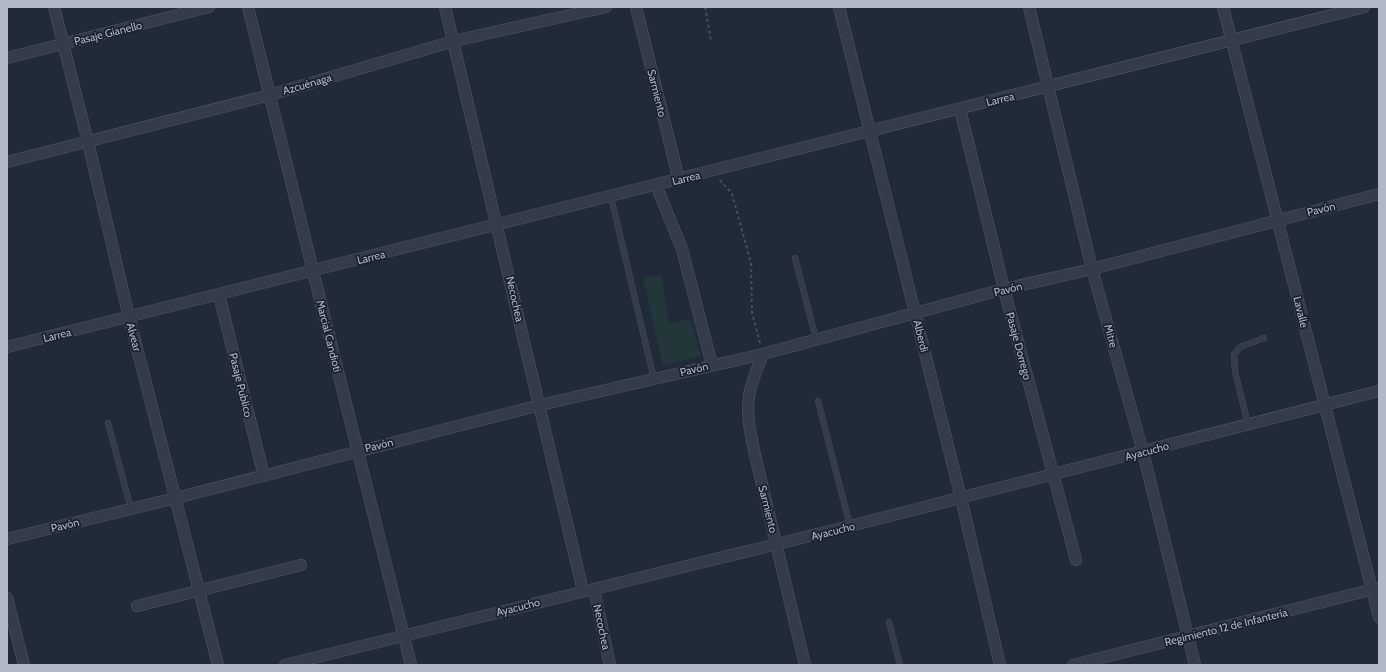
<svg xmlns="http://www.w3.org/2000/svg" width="1386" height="672" font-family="Cabin,sans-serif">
<rect width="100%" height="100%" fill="#212a39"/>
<path fill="#23363a" d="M 661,274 L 669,323 L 690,319 L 701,356 L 663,366 L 643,278 Z"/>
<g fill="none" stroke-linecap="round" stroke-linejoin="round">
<g stroke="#505764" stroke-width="6">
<path id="service" d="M 611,197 L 654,379
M 795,258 L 816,339
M 818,401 L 850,526
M 108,423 L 131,509
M 1248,425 L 1235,371 L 1234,355 L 1240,347 L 1264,338
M 889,622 L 900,665"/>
</g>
<g stroke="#505764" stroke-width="12">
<path id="minor" d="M 54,7 L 88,142 L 129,317 L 218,665
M 248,7 L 313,271 L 411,665
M 445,7 L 583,591
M 636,7 L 679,180
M 839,7 L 961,498 L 1000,665
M 1029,7 L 1092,269 L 1143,452 L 1195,665
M 1223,7 L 1379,617
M 7,58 L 209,7
M 960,109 L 1004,289 L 1076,560
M 7,162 L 270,95 L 454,41 L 606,7
M 656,185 L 682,249 L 712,365
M 219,295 L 264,476
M 7,347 L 1364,7
M 763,354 C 758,366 751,383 749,396 C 746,416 751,436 755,455 L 805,665
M 7,539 L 176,498 L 540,405 L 763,354 L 1004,289 L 1092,269 L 1379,194
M 594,589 L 610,665
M 7,598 L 24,665
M 137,606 L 301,565
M 285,665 L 850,526 L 1379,391
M 1073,665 L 1378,588"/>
</g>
<path stroke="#415357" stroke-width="2" stroke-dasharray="3 3" stroke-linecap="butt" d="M 705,7 L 711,41
M 720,180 L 732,194 L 751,263 L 752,313 L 760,343"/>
<use href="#service" stroke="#353c49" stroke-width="5.5"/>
<use href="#minor" stroke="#353c49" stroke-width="11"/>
</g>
<g text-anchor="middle" stroke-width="3.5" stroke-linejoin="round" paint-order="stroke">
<g font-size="11" fill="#b0b7c6" stroke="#1a212e">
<text transform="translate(108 33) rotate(-14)" y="4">Pasaje Gianello</text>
<text transform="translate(307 84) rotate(-16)" y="4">Azcuénaga</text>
<text transform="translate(657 93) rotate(76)" y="4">Sarmiento</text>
<text transform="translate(1000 99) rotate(-14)" y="4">Larrea</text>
<text transform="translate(686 178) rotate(-14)" y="4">Larrea</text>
<text transform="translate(1321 209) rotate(-14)" y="4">Pavón</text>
<text transform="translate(371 257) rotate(-14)" y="4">Larrea</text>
<text transform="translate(1008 289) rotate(-14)" y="4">Pavón</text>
<text transform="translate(515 299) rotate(77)" y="4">Necochea</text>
<text transform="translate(1301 312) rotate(76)" y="4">Lavalle</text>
<text transform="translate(57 335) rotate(-14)" y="4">Larrea</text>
<text transform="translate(329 336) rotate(76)" y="4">Marcial Candioti</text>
<text transform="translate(921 336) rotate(76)" y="4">Alberdi</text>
<text transform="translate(1111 336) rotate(75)" y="4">Mitre</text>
<text transform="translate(134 337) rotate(75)" y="4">Alvear</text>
<text transform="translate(1019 346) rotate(75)" y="4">Pasaje Dorrego</text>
<text transform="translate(694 369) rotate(-13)" y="4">Pavón</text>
<text transform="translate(241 385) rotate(76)" y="4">Pasaje Publico</text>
<text transform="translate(379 445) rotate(-14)" y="4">Pavón</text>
<text transform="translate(1147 451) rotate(-15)" y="4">Ayacucho</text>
<text transform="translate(768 509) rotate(76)" y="4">Sarmiento</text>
<text transform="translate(65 525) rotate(-14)" y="4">Pavón</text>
<text transform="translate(833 531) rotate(-14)" y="4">Ayacucho</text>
<text transform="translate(518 607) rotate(-14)" y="4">Ayacucho</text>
<text transform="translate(602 627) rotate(78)" y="4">Necochea</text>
<text transform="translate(1226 627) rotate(-14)" y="4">Regimiento 12 de Infantería</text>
</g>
</g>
<rect width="1386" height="672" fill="none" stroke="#b0b7c6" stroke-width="16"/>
</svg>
